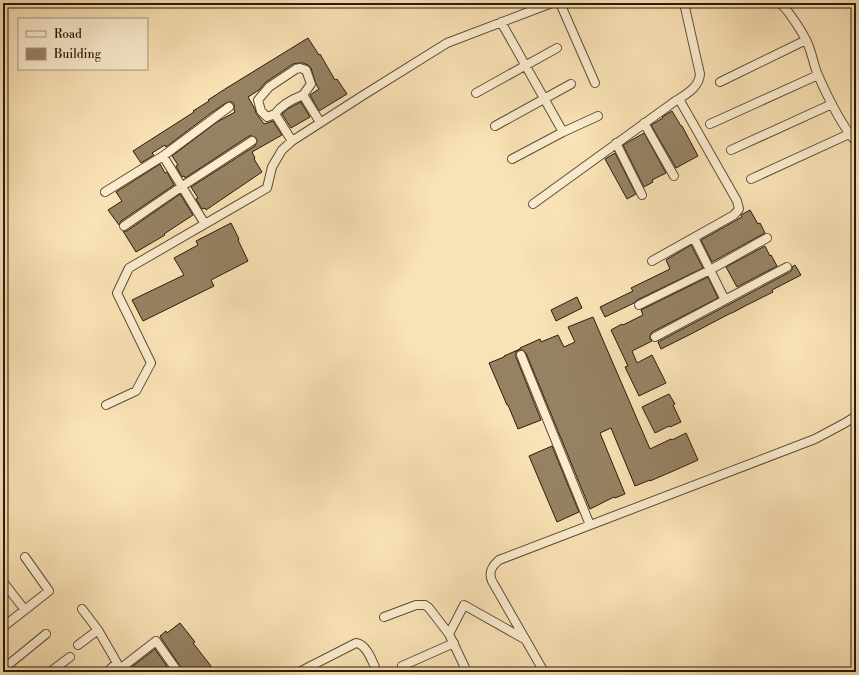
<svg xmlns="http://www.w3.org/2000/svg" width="859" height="675" font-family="'Libre Bodoni',serif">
<rect width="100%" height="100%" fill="#f9e2b5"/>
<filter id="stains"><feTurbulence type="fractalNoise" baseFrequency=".005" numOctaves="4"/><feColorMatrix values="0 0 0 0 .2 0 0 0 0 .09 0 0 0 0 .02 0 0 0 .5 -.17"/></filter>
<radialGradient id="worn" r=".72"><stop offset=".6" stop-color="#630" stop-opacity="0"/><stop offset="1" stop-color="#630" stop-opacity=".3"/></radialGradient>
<path fill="#968263" stroke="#2b1b0a" d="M 308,38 L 319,55 L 320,54 L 335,80 L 337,79 L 347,94 L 319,111 L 310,95 L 319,89 L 316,84 L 311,68 L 308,65 L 303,63 L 299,63 L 293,64 L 266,82 L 259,90 L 248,97 L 255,109 L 256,113 L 264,124 L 273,121 L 282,135 L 252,152 L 255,158 L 254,159 L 262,172 L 206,210 L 205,208 L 202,209 L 196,199 L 198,198 L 191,187 L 255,146 L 257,141 L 256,138 L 252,136 L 249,136 L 185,178 L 184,176 L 182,177 L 176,166 L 178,165 L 172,156 L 217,122 L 235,112 L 234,110 L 234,104 L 232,102 L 229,102 L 226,103 L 211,113 L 166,147 L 165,145 L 152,153 L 154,155 L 141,163 L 133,151 L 194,112 L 193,111 L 209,101 L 208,100 L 225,89 Z
M 301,102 L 310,117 L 291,128 L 282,114 L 289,108 Z
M 672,111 L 681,126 L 682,126 L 698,156 L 676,168 L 651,125 L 663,118 L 662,117 Z
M 644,133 L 666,173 L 652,180 L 653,182 L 644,187 L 623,145 Z
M 615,153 L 636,194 L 627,199 L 605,159 Z
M 160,164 L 165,173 L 167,172 L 174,185 L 121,221 L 119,225 L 108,210 L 122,201 L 116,192 Z
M 180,194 L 193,215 L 164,234 L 165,235 L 136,252 L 123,231 L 127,231 Z
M 750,210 L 758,224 L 760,223 L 765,233 L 712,262 L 701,240 L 742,217 L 741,215 Z
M 231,223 L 239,239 L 238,240 L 248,261 L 211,280 L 214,286 L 143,321 L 132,300 L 184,275 L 174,258 L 198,245 L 196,241 Z
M 691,245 L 703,268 L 637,300 L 634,303 L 605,317 L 600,307 L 633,291 L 631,288 L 670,269 L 666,260 Z
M 765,246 L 770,256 L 771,255 L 777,266 L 737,287 L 726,267 Z
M 795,265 L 801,275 L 772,290 L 773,292 L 745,306 L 732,313 L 731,313 L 689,335 L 661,349 L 658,342 L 790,272 L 792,270 L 792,267 Z
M 708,277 L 718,298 L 652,332 L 650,336 L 650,339 L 652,341 L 632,351 L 637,363 L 652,355 L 666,383 L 639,396 L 625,367 L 628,366 L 611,330 L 622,324 L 623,325 L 643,315 L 641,310 Z
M 577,297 L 582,308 L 556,321 L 551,310 Z
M 593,317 L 650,449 L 671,439 L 672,440 L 686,433 L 698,460 L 671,472 L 650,481 L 650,480 L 635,486 L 611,428 L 600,433 L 625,494 L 615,498 L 614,497 L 590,509 L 526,353 L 522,350 L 519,350 L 516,352 L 516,357 L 541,420 L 518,429 L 508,405 L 507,405 L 489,363 L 504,357 L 504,356 L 520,349 L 520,348 L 540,339 L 541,342 L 558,335 L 564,347 L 575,342 L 568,327 Z
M 669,394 L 675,404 L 673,405 L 681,422 L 670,427 L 669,426 L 655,433 L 642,407 Z
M 552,446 L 579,512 L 557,522 L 529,456 Z
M 180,623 L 195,642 L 193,643 L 211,666 L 210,667 L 213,672 L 184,672 L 163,641 L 160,636 L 166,631 L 167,633 Z
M 155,649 L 168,668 L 163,672 L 146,672 L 143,668 L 138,672 L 125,672 Z"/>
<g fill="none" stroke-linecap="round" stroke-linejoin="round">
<g stroke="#5e4d35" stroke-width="10">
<path id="minor" d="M 560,3 L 595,83
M 779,3 C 786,6 802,32 806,40 C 812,51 813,64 818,75 C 828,98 840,123 856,142
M 501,22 L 563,132
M 720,82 L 806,40
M 476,93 L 557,48
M 275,114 L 267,117 L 261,111 L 258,100 L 269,87 L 296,69 L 300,68 L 306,70 L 311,84 L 303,95
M 644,123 L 674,176
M 710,124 L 818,75
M 495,126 L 571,84
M 292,141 L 275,114 C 282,104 293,99 303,95 L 320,122
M 616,143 L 642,195
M 731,150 L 832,104
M 163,156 L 205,224
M 512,159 L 563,132 L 598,116
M 751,179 L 849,134
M 105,192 L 163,156 L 229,107
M 533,204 L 674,102 C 685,95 699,88 700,74 L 684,3
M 124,226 L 181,187 L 252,141
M 694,238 L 725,300
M 652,261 L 734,215 L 739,209 L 737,201 L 679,99
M 639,305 L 710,270 L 767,238
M 655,337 L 787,267
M 521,355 L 590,525
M 106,405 L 136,391 L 151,363 L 117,293 L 129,268 L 267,188 L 272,167 L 282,150 L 292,141 L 362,96 L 447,43 L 552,3
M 3,582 L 25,610
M 82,609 L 98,630 L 117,663 L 107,672
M 384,617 L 416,605 L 425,605 L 429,608 L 449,634 L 467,672
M 3,627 L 49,591 L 25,557
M 449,634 L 464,605 L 526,640
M 78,645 L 98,630
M 402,666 L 454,643
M 3,669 L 46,634
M 50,672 L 70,657
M 116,672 L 156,641 L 178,672
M 299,672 L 356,643 C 367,644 373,663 377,672
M 544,672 L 492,581 C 488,572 492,566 499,560 L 815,439 L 845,423 L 856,416"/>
</g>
<use href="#minor" stroke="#fbeccf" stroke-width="8"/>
</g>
<rect width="859" height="675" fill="none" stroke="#f9e2b5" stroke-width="16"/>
<rect x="4" y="4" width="851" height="667" fill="none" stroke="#2b1b0a" stroke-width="2"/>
<rect x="8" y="8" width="843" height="659" fill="none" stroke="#2b1b0a"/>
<rect x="18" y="18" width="130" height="52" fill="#fbeccf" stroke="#a89880"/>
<rect x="26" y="31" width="20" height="6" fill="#fbeccf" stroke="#a89880"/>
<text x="54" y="38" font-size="12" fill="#2b1b0a">Road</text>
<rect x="26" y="48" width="20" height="12" fill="#968263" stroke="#a89880"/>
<text x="54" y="58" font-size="12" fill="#2b1b0a">Building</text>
<rect width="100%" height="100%" filter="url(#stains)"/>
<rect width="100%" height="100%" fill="url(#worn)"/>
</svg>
